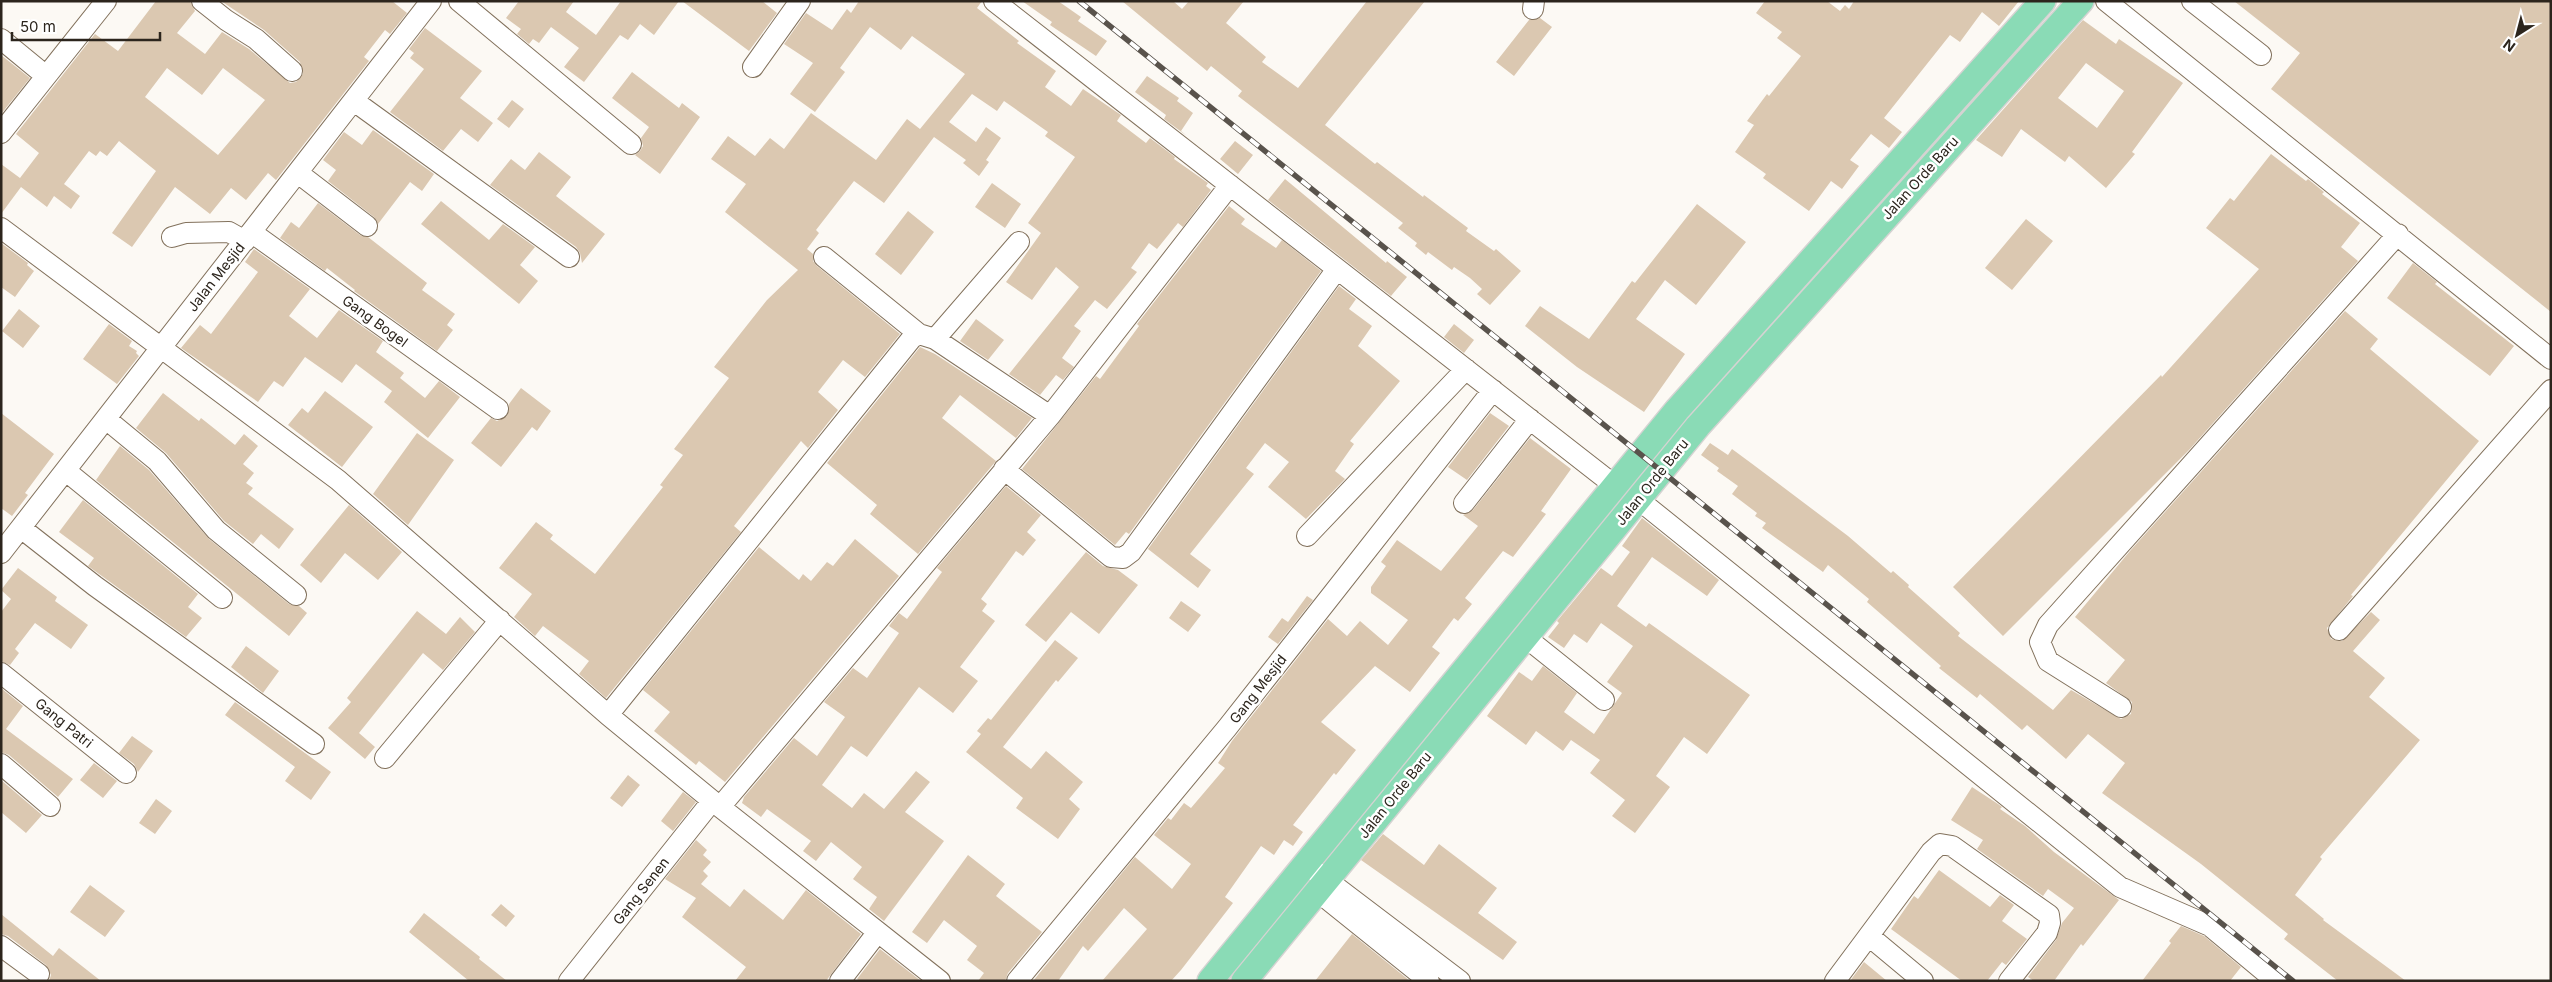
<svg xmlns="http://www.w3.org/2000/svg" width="2552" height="982" font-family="Inter,sans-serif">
<rect width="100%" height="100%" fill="#fcf9f4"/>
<path fill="#dbc8b1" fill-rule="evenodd" d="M 156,1 L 190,1 L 195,11 L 177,33 L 205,54 L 222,32 L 249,49 L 290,83 L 296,82 L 303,74 L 300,62 L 264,30 L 221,1 L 392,1 L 407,13 L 390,34 L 385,30 L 364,57 L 369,61 L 276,180 L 268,173 L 246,200 L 231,188 L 210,214 L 175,187 L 132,247 L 112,233 L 156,171 L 119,141 L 107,156 L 100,151 L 96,156 L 89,151 L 64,184 L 80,196 L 71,209 L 54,196 L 47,207 L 21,187 L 1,214 L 1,164 L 20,178 L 39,153 L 16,134 L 95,34 L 118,51 ZM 167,68 L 202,95 L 223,68 L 265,100 L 218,155 L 145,97 Z
M 519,1 L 574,1 L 566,12 L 596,35 L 621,1 L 679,1 L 654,35 L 640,24 L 628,40 L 620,35 L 584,82 L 564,67 L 579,48 L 551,27 L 539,43 L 533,39 L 529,44 L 517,34 L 521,29 L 506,18 Z
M 682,1 L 762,1 L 777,13 L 749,51 Z
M 859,1 L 982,1 L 977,8 L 1019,41 L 1017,43 L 1056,71 L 1045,87 L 1071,106 L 1083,89 L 1121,115 L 1117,121 L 1146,143 L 1150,138 L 1175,157 L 1174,159 L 1208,183 L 1206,186 L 1211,190 L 1183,227 L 1178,223 L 1157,249 L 1149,243 L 1131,268 L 1137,272 L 1107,309 L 1095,300 L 1074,326 L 1081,331 L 1062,358 L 1074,367 L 1063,380 L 1056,375 L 1040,395 L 1009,374 L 1079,287 L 1056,267 L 1032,300 L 1006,282 L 1041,233 L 1028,223 L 1075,157 L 1045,136 L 1048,132 L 1004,101 L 997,111 L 972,94 L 949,122 L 976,142 L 986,127 L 1001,138 L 986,160 L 989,162 L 979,176 L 963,163 L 966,160 L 934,137 L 884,203 L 854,181 L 816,230 L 819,233 L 807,249 L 813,254 L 813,261 L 817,266 L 900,334 L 865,377 L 843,360 L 818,392 L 838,410 L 808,448 L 801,441 L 734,526 L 741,532 L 606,698 L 579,674 L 589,661 L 543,626 L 535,636 L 514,617 L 532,594 L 499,568 L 536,522 L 553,535 L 550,539 L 595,574 L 663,487 L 660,485 L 683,455 L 674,449 L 729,378 L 714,367 L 767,300 L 798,270 L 725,212 L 746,184 L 711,159 L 728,136 L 755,156 L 770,138 L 784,149 L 811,113 L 876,160 L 907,119 L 920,129 L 965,74 L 912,36 L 901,50 L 870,27 L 840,68 L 845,72 L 815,112 L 790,94 L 813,63 L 784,44 L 806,13 L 832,30 L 847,9 L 851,13 Z
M 1022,1 L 1058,1 L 1081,17 L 1078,21 L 1107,41 L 1096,56 L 1050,25 L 1052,22 Z
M 1122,1 L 1173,1 L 1182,9 L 1189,1 L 1244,1 L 1226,23 L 1266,57 L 1262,62 L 1298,88 L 1367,1 L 1425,1 L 1325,125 L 1375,164 L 1377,162 L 1423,197 L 1424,195 L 1468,228 L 1466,231 L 1494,251 L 1496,249 L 1521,271 L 1490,305 L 1477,294 L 1482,289 L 1470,278 L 1454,267 L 1452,270 L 1428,252 L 1426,255 L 1415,246 L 1417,243 L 1398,228 L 1403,223 L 1238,96 L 1242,91 L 1211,66 L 1207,71 Z
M 1765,1 L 1827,1 L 1840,11 L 1845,5 L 1849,9 L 1854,1 L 2019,1 L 1999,26 L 1982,12 L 1960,42 L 1950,35 L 1884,118 L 1902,132 L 1889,148 L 1871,134 L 1850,160 L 1859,166 L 1842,189 L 1831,181 L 1809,211 L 1763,178 L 1766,174 L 1735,152 L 1754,125 L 1747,121 L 1767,94 L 1769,96 L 1801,56 L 1777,38 L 1782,32 L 1756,13 Z
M 2234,1 L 2551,1 L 2551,312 L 2271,89 L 2300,53 Z
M 1540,18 L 1552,27 L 1514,76 L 1496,62 L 1529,20 Z
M 2083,20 L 2116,44 L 2119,39 L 2183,83 L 2132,152 L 2135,154 L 2106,188 L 2069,156 L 2065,162 L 2021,129 L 2002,157 L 1976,140 ZM 2086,63 L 2124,91 L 2097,128 L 2058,98 Z
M 425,28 L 482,71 L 460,98 L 493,123 L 478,142 L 461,129 L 443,151 L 390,112 L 424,69 L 410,58 L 414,53 L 409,49 Z
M 1,55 L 30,78 L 1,114 Z
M 632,72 L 679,108 L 682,103 L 700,117 L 660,174 L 635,155 L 640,151 L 643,146 L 641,138 L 649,127 L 612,98 Z
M 1147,76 L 1179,98 L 1177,101 L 1193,113 L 1181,131 L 1187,136 L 1164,119 L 1166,115 L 1135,92 Z
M 512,100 L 524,109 L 509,128 L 497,119 Z
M 373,130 L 434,174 L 422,191 L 410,182 L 378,224 L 374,217 L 328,181 L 336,170 L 323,160 L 344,132 L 362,145 Z
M 1235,141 L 1253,155 L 1238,174 L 1220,159 Z
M 539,152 L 571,177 L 556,196 L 605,234 L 582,263 L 580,253 L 576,247 L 490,185 L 511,159 L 525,170 Z
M 2271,154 L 2306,181 L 2308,179 L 2324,192 L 2322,194 L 2360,223 L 2341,247 L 2358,261 L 2189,450 L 2003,636 L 1953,587 L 2161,375 L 2162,377 L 2259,269 L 2206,228 L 2230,198 L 2234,201 Z
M 1285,179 L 1386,263 L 1387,261 L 1407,277 L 1391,296 L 1268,200 Z
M 992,183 L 1021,204 L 1005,228 L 975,207 Z
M 441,201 L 489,240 L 503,224 L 535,247 L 520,265 L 538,281 L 519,304 L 421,224 Z
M 318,203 L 360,235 L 368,237 L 427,283 L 422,290 L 455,314 L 447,325 L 453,330 L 437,351 L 354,291 L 355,290 L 327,268 L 325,271 L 280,238 L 291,222 L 299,228 Z
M 1697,204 L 1746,242 L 1696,305 L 1665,280 L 1636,319 L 1685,354 L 1644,412 L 1577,367 L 1525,326 L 1540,306 L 1589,339 L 1632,281 L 1635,283 Z
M 1229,206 L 1245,219 L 1241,224 L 1276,248 L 1282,240 L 1321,271 L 1129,534 L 1126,532 L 1115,545 L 1022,469 L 1096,376 L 1100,379 L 1139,326 L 1137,324 Z
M 908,211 L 934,232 L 901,275 L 875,254 Z
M 2026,219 L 2053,241 L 2012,290 L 1985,268 Z
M 1,243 L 28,263 L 27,265 L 34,271 L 15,297 L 1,287 Z
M 254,249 L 310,289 L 289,316 L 317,338 L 339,310 L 383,341 L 376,352 L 404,373 L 400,378 L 425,398 L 439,381 L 460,397 L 428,438 L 384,402 L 392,391 L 356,364 L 342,383 L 305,357 L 283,387 L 274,381 L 258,402 L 181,348 L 200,325 L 211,334 L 258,272 L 245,262 Z
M 2413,263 L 2437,282 L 2435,284 L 2514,346 L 2490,376 L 2387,298 Z
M 1339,286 L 1356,299 L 1349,309 L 1372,326 L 1358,346 L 1400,381 L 1350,441 L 1354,444 L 1335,471 L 1345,479 L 1306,519 L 1268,487 L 1289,462 L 1265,443 L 1246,468 L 1254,474 L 1190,554 L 1211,570 L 1198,588 L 1148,549 Z
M 19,309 L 40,326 L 23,348 L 2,331 Z
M 2345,311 L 2378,339 L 2370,349 L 2479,441 L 2351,595 L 2353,596 L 2327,628 L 2331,639 L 2342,641 L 2371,612 L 2380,620 L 2353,651 L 2385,678 L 2369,697 L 2420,740 L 2320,857 L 2322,859 L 2295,895 L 2324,919 L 2323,920 L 2406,981 L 2338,981 L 2284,939 L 2288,934 L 2201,864 L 2102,793 L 2125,763 L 2088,734 L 2066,759 L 2027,725 L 2022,730 L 1980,694 L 1977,698 L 1939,668 L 1941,666 L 1867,602 L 1869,599 L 1828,565 L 1823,572 L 1762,528 L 1766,523 L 1755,516 L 1757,513 L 1732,494 L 1738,486 L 1717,471 L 1719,468 L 1701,455 L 1710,443 L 1728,455 L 1732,449 L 1751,463 L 1848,536 L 1891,573 L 1893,571 L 1909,585 L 1908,587 L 1960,633 L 1958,636 L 2053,710 L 2071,690 L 2121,719 L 2131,714 L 2132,702 L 2106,683 L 2125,660 L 2075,617 L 2130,551 Z
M 976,319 L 1004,340 L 988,360 L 960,341 Z
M 109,324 L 132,341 L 129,346 L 137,351 L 136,353 L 139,356 L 117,384 L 83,359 Z
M 1454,324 L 1474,340 L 1464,353 L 1444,337 Z
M 920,347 L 935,354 L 1032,418 L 1016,438 L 960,395 L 942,418 L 996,461 L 918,554 L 870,514 L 877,505 L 827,463 Z
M 521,388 L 551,411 L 537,431 L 532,427 L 501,467 L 471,443 L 491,418 L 497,421 L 507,416 L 509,404 Z
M 325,391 L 373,427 L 342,467 L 288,425 L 302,408 L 308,413 Z
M 163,393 L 199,421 L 201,418 L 235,445 L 244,434 L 258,446 L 243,464 L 254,473 L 246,483 L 253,488 L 248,494 L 294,529 L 279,549 L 261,534 L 253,544 L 224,521 L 166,453 L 136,428 Z
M 1,413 L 54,454 L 25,493 L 28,495 L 12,516 L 1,508 Z
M 1490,413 L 1509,426 L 1467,480 L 1448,467 Z
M 417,433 L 454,460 L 408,525 L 373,494 Z
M 1530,438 L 1571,469 L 1541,511 L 1546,514 L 1513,557 L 1503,551 L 1465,598 L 1472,604 L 1458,621 L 1454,618 L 1432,647 L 1440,653 L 1410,692 L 1375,666 L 1321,722 L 1356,750 L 1336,775 L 1334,773 L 1293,825 L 1303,832 L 1293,846 L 1284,840 L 1274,855 L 1261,846 L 1225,897 L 1233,903 L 1181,970 L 1171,981 L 1102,981 L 1147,929 L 1124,908 L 1088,951 L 1083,946 L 1058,981 L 1033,981 L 1135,857 L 1172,889 L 1191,864 L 1154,835 L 1168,818 L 1171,820 L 1184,803 L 1191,808 L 1225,768 L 1218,763 L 1232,741 L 1328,619 L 1347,636 L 1360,621 L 1388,645 L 1408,620 L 1371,593 L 1371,587 L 1386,566 L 1381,562 L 1397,540 L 1441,571 L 1478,526 L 1463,515 L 1473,510 Z
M 120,446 L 149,470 L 209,539 L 289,604 L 299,606 L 307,613 L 289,636 L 96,480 Z
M 1006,486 L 1041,515 L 1027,532 L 1036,540 L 1023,556 L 1016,551 L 981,599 L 987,604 L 982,611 L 995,621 L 960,667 L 978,681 L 953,713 L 919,687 L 867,757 L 851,746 L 822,785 L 852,808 L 864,793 L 884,809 L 916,771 L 930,782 L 905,812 L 944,841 L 884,921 L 869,909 L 877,897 L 853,879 L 862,867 L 831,842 L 816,861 L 803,851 L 811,841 L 767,809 L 761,817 L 742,803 L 744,797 L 794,738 L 817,756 L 845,717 L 824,702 L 853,668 L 867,678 L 899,633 L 889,626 L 899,613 L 907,619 L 942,572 L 937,568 Z
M 83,500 L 198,594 L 188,607 L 202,618 L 186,637 L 88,566 L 94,558 L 59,532 Z
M 349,505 L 402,552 L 378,580 L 345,553 L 321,583 L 300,565 Z
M 1642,518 L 1719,580 L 1707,596 L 1652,557 L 1617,606 L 1646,627 L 1649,623 L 1750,695 L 1707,754 L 1684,737 L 1656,776 L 1670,787 L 1635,833 L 1612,816 L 1625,800 L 1590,773 L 1600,760 L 1571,740 L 1563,751 L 1536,731 L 1526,745 L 1487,716 L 1519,672 L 1532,681 L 1543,666 L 1577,693 L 1564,712 L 1594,734 L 1622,693 L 1607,682 L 1633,646 L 1601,623 L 1587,643 L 1574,634 L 1564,648 L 1548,637 L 1559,623 L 1557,621 L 1601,568 L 1612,576 L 1630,552 L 1622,546 Z
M 855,539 L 899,576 L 725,782 L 699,761 L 696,765 L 654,731 L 670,712 L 643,690 L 759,547 L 799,580 L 803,574 L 811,581 L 827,562 L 833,566 Z
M 1086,552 L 1103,566 L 1118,570 L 1138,585 L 1099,634 L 1071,612 L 1046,642 L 1025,625 Z
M 18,568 L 57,597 L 55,601 L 88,625 L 71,649 L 35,623 L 15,649 L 19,653 L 10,665 L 1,661 L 1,612 L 11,599 L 1,590 Z
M 1307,596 L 1313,600 L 1278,644 L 1268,637 L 1282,618 L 1288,622 Z
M 1181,601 L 1201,615 L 1188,632 L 1169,618 Z
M 417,611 L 446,634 L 460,617 L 475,632 L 443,670 L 423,653 L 359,733 L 375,747 L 365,759 L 328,728 L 351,702 L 347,698 Z
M 1055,640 L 1078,658 L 1058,682 L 1056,680 L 1003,747 L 1031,769 L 1046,751 L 1083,782 L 1069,799 L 1080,809 L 1058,839 L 1016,808 L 1023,798 L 966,752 L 981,734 L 977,731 L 988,718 L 991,720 Z
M 246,646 L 279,671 L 263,693 L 231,667 Z
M 1,688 L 23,706 L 6,729 L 73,779 L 58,797 L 9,755 L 1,752 Z
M 235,702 L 331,772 L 311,800 L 285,781 L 295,767 L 225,715 Z
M 132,736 L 153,751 L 138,772 L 134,764 L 119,753 Z
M 94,763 L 117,781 L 103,798 L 80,780 Z
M 628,775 L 640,785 L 622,807 L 610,798 Z
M 1,780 L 42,815 L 26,833 L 1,812 Z
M 1972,787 L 1998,804 L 2002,807 L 2000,809 L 2025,826 L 2054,852 L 2119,900 L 2083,946 L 2081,944 L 2054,981 L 2034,981 L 2028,977 L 2056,940 L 2062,923 L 2074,908 L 2048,889 L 2043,896 L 1977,849 L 1983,840 L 1951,820 Z
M 683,792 L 696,802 L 673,831 L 661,821 Z
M 156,799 L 172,811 L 155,834 L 139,823 Z
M 1383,834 L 1424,865 L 1439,844 L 1497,888 L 1478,913 L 1517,942 L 1503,960 L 1361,860 Z
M 696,840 L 707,850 L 703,855 L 711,862 L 703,871 L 708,876 L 701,884 L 730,907 L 744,889 L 783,920 L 806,890 L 861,934 L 826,981 L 735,981 L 746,967 L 682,917 L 696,898 L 665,879 Z
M 968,855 L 1005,884 L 996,896 L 1042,932 L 1008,973 L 1005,981 L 978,981 L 984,973 L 967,960 L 977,946 L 944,920 L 927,943 L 912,932 Z
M 1939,870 L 1990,907 L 2000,895 L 2014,905 L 2002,921 L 2027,939 L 2006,965 L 2002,962 L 1987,981 L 1962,981 L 1891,929 L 1914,896 L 1918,899 Z
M 90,885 L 125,911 L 105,937 L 70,912 Z
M 501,904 L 515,916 L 506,927 L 491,915 Z
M 424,913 L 480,957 L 479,959 L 507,981 L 469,981 L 409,932 Z
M 1,914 L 53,956 L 59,948 L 101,981 L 49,981 L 51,975 L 46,965 L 8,936 L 1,934 Z
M 2181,926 L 2204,936 L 2241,967 L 2230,981 L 2142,981 L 2171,943 L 2169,941 Z
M 1352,934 L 1410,981 L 1315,981 Z
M 880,949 L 921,981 L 859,981 L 857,979 Z
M 1864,962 L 1887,981 L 1850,981 Z"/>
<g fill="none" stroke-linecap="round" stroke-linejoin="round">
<g stroke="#82715c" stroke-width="22">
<path id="minor" d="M 202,1 L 226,20 L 256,39 L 292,71
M 459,1 L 631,144
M 994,1 L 1614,485
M 2106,1 L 2551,359
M 2192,1 L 2261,55
M 1533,9 L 1534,1
M 1,39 L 46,76
M 753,67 L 800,1
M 354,101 L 569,257
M 1,133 L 106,1
M 298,173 L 367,226
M 1,228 L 338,480 L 608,715 L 720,807 L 940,981
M 251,232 L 498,409
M 172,237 L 186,233 L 229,232 L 245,241
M 824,257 L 919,334
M 935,339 L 1019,242
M 106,419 L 157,461 L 216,530 L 296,595
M 1004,469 L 1111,557 L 1123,558 L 1131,552 L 1337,269
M 66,471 L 222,598
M 1639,500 L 2120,887 L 2210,926 L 2276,981
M 1464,503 L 1530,419
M 21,528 L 95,586 L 314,744
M 1307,536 L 1466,369
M 1,553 L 431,1
M 2339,630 L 2551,390
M 1524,636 L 1604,700
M 1,673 L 126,773
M 2121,707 L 2048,661 L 2040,642 L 2048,625 L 2398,234
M 608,715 L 912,338 L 919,334 L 935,339 L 1050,416
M 385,758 L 500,620
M 1,764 L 50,806
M 720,807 L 1050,416 L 1230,185
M 1315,871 L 1460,981
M 1317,891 L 1429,981
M 1869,936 L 1923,981
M 1,946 L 39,974
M 569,981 L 712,801
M 840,981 L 877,933
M 1017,981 L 1227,728 L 1493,390
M 1835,981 L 1931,852 L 1940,844 L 1952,846 L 2049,915 L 2050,923 L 2047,933 L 2009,981"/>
</g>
<g stroke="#d5d3d2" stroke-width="28">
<path id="major" d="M 1210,981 L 1677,410 L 2043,1
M 1244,981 L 1698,426 L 2081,1"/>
</g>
<use href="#minor" stroke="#fff" stroke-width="20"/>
<use href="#major" stroke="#8adbb6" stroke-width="25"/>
<g stroke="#59534c" stroke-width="5.5">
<path id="rail" d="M 1079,1 L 2293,981"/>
</g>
<use href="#rail" stroke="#fff" stroke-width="4" stroke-dasharray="11" stroke-linecap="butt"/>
</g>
<g text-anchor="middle" stroke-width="5" stroke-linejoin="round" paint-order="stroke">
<g font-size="14" fill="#2c251d" stroke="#fff">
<text transform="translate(1920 178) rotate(-48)" y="5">Jalan Orde Baru</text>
<text transform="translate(216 277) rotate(-52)" y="5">Jalan Mesjid</text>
<text transform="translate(375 321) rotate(36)" y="5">Gang Bogel</text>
<text transform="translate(1652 482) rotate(-51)" y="5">Jalan Orde Baru</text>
<text transform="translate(1258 689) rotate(-52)" y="5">Gang Mesjid</text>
<text transform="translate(64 723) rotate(39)" y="5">Gang Patri</text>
<text transform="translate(1395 795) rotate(-51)" y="5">Jalan Orde Baru</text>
<text transform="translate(641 891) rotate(-52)" y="5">Gang Senen</text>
</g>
</g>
<rect width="2552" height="982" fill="none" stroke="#2c251d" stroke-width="5"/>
<g transform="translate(2517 35) rotate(216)" stroke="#ffffff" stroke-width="4" paint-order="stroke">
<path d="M0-4L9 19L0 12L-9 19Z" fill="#2c251d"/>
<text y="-8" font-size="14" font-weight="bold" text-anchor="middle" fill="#2c251d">N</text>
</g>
<path d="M12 32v8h148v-8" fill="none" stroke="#2c251d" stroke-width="2.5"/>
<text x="20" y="32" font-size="15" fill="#2c251d" stroke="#ffffff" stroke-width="4" paint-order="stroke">50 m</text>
</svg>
